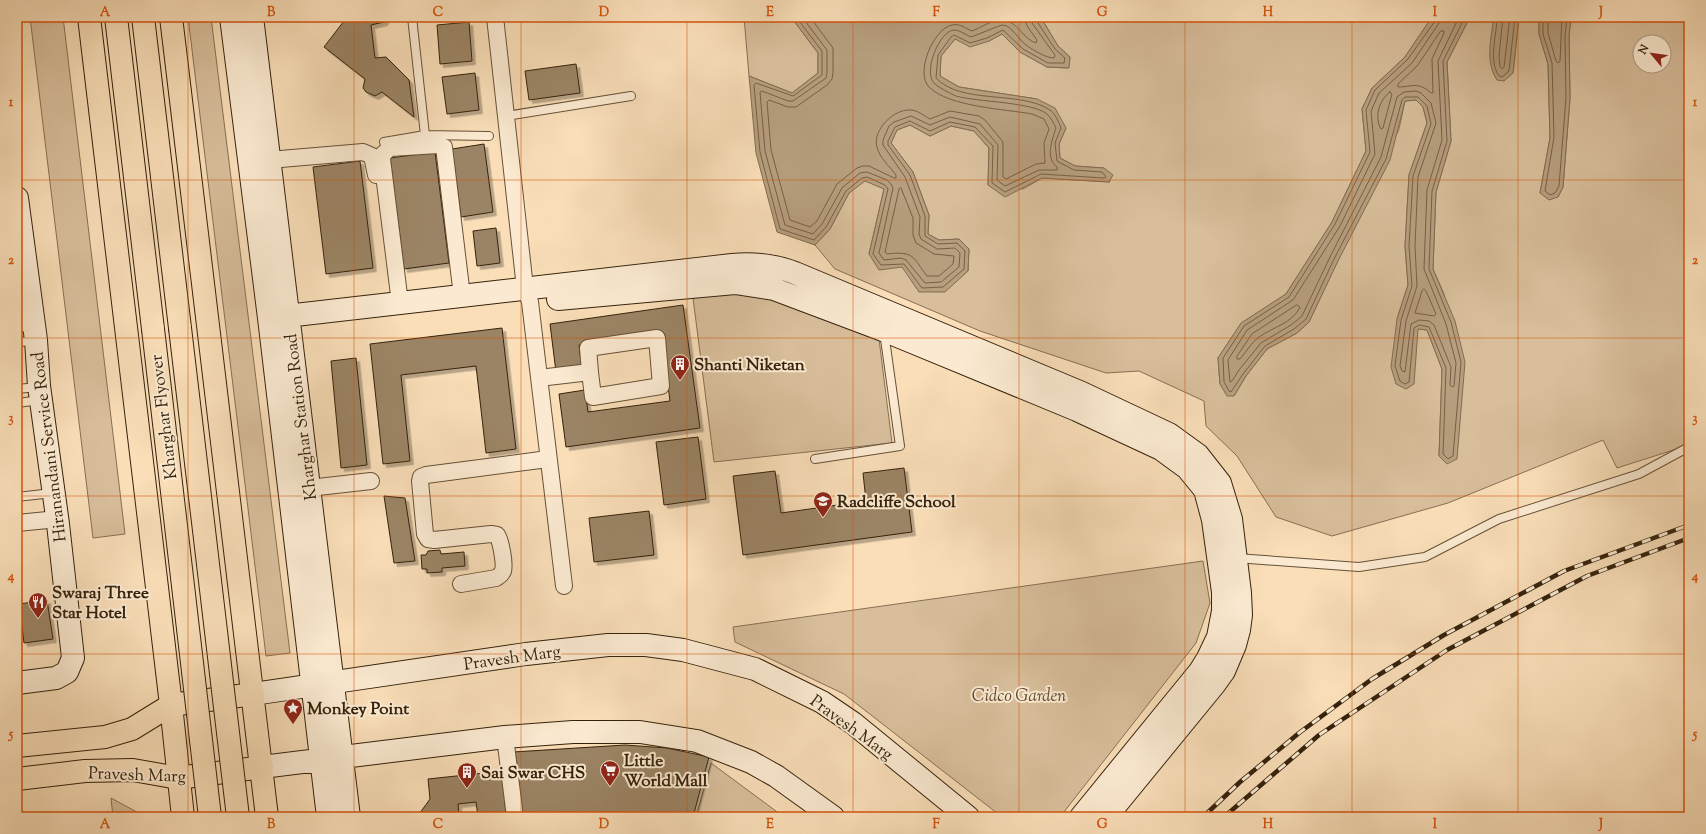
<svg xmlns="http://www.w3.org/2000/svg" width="1706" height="834" font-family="'Sorts Mill Goudy',serif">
<defs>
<filter id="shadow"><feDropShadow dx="3.5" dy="3.5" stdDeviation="0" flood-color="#0004"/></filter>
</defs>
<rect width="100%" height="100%" fill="#f9deb8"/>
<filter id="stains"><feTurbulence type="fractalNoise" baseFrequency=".005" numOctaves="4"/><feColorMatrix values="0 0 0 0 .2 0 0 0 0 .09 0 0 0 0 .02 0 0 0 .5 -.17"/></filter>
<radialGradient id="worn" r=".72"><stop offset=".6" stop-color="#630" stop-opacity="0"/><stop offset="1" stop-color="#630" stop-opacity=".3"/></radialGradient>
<path fill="#d8be9b" stroke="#867054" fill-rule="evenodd" d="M 30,17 L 63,17 L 125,534 L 93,538 Z
M 188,17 L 211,17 L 290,653 L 266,656 Z
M 744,17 L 791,17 L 818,53 L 818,73 L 792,93 L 749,76 Z
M 1038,17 L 1432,17 L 1405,57 L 1372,88 L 1362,109 L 1366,151 L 1332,222 L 1286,294 L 1241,324 L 1218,358 L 1220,384 L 1234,396 L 1246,376 L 1267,349 L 1297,333 L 1309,322 L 1399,129 L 1405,101 L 1416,100 L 1423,107 L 1427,123 L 1409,175 L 1405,246 L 1408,285 L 1397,319 L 1418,329 L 1427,330 L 1442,369 L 1439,456 L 1447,464 L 1444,294 L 1433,269 L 1436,192 L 1451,141 L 1447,62 L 1470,17 L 1494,17 L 1490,56 L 1513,73 L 1519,17 L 1539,17 L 1539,34 L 1548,64 L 1550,138 L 1540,193 L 1558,197 L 1563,187 L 1570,98 L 1569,36 L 1571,17 L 1689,17 L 1689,445 L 1617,468 L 1603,440 L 1448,503 L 1332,536 L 1276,517 L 1237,456 L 1206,426 L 1204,401 L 1139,371 L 1106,373 L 980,331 L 835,269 L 815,245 L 830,229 L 849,193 L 865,180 L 884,189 L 869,254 L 902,267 L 968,271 L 969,249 L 959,239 L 939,240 L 928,234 L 929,215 L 913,172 L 891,143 L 897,130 L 910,125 L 930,136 L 951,126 L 974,131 L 989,148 L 988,185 L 1023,189 L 1042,178 L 1110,182 L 1104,168 L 1075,166 L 1060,158 L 1059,144 L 1066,128 L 1037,99 L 959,87 L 940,76 L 941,56 L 955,39 L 989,41 L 1002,34 L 1020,52 L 1047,67 L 1068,68 L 1070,57 L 1058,46 L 1043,21 ZM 1640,42 L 1664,42 L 1664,66 L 1640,66 Z
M 739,289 L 759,292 L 879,339 L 892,443 L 714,462 L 693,298 Z
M 1203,561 L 1210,603 L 1196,643 L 1060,817 L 1002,817 L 844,694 L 735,642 L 733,627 Z
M 711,763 L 784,817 L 696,817 Z
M 111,798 L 146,817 L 113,817 Z"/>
<path fill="#b69e7e" stroke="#826c50" d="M 791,17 L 1038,17 L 1043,21 L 1058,46 L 1070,57 L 1069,68 L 1047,67 L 1020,52 L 1002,34 L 989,41 L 970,47 L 955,39 L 941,56 L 940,76 L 959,87 L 1037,99 L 1055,108 L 1066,128 L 1059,144 L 1060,158 L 1075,166 L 1104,168 L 1113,175 L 1109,182 L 1042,178 L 1005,197 L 988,185 L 989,148 L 974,131 L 951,126 L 930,136 L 910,125 L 897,130 L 891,143 L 913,172 L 929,215 L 928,234 L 939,240 L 959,239 L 969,249 L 968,271 L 945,292 L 919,292 L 902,267 L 879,270 L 869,254 L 884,189 L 865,181 L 849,193 L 830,229 L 815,245 L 777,232 L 756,153 L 749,76 L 792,93 L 818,73 L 818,53 Z
M 1432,17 L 1470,17 L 1447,62 L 1451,141 L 1436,192 L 1433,269 L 1455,321 L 1465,362 L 1457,459 L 1447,464 L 1439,456 L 1442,369 L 1427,330 L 1418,329 L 1414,384 L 1406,389 L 1396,384 L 1391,367 L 1397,319 L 1408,285 L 1405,246 L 1409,175 L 1427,123 L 1423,107 L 1416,100 L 1405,101 L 1390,160 L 1338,261 L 1309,322 L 1297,333 L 1267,349 L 1246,376 L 1234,396 L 1227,396 L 1220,384 L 1218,358 L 1241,323 L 1286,294 L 1332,222 L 1366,151 L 1362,109 L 1372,88 L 1405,57 Z
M 1494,17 L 1519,17 L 1513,73 L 1504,81 L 1497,80 C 1485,62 1491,38 1494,17 Z
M 1539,17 L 1571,17 L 1569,36 L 1570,98 L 1563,187 L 1558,197 L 1549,200 L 1540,193 L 1550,138 L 1548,64 L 1539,34 Z"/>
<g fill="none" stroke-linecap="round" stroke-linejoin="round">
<path stroke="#766045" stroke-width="1" d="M 796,17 L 822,51 L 822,75 L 793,96 L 756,83 L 754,85 L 760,152 L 780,229 L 814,240 L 826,227 L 846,191 L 862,178 L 867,177 L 885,185 L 888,189 L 873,254 L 881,265 L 904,264 L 922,288 L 943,287 L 964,269 L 965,251 L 957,243 L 938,244 L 925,236 L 925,216 L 910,175 L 888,145 L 888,141 L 895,127 L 910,121 L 930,131 L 950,122 L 975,127 L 993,146 L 992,183 L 1005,192 L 1041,174 L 1104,178 L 1106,177 L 1102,172 L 1074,170 L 1057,161 L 1055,143 L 1061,128 C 1059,123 1055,113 1050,110 C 1020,90 961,105 936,78 L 938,55 L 951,37 L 954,35 L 970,43 L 987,38 L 1003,30 L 1023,49 L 1048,63 L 1064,63 L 1065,58 L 1055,49 L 1036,20 L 1036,17
M 802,17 L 827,50 L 827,73 L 826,78 L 793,101 L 788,101 L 762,91 L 760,92 L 765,151 L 785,225 L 813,234 L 822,224 L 842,188 L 860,173 L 867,172 L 887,180 L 891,184 L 893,188 L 879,253 L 884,260 L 901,258 L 906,260 L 925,283 L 941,282 L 959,267 L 960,253 L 955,248 L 937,249 L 921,239 L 919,234 L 920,217 L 905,177 L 883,145 L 883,140 L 889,126 L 894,122 L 911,116 L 930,125 L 950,117 L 980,124 L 998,145 L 997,180 L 1005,186 L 1039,170 L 1057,170 L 1057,167 C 1045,158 1052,140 1056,128 C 1054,124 1051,118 1048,115 C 1036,102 976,102 956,96 C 949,93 940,88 935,84 C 922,74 939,31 954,30 C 960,30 966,35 971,37 C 977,35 1000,25 1003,25 C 1012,26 1019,40 1026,45 C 1033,50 1046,58 1054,58 L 1055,55 L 1032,23 L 1031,17
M 810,17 L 833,48 L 833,73 L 832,79 L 827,85 L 796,107 L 788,107 L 769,100 L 767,102 L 771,150 L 790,220 L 810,227 L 817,221 L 837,184 L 857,168 L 863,166 L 869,166 L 894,178 L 896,178 L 896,175 C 890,167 879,157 877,147 C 872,130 894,109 910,110 C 918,110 924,116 930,119 L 950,111 L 979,116 L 985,120 L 1003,142 L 1003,177 L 1006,179 L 1036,164 L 1045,163 L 1044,143 L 1049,129 L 1044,119 L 1032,114 C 1005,109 949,107 929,87 C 915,73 933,29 952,25 C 959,23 965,28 972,31 C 981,28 988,22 997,20 C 1014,15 1022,39 1036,43 L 1037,40 L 1027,26 L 1025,17
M 1436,17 L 1435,21 L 1408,59 L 1375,90 L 1366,110 L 1370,152 L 1335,224 L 1289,297 L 1244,326 L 1223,358 L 1224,382 L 1229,391 L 1231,392 L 1243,374 L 1265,346 L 1294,329 L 1306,319 L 1334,259 L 1386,159 L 1402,100 L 1405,97 L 1418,97 L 1427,106 L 1431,124 L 1413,176 L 1409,246 L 1412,286 L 1401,320 L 1395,366 L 1400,381 L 1405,384 L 1409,382 L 1414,328 L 1419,325 L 1429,327 L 1446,368 L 1443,454 L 1448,459 L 1453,456 L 1461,362 L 1451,322 L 1429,269 L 1432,191 L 1447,141 L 1443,61 L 1465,17
M 1441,17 L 1439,23 L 1412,63 L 1379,93 L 1371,111 L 1375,154 L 1340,226 L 1293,300 L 1247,330 L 1228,360 L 1230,382 L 1232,381 L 1239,370 L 1261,343 L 1291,325 L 1302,316 L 1330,257 L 1381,157 L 1397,97 L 1404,92 L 1416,91 L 1421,93 L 1431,103 L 1436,123 L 1418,177 L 1415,246 L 1417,286 L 1406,321 L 1400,366 L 1402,371 L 1405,372 L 1411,324 L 1419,320 L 1429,321 L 1434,325 L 1451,367 L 1450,385 L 1452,387 L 1454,386 L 1456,363 L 1446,324 L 1424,269 L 1427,190 L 1442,140 L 1438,61 L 1459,17
M 1497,17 C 1497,35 1488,60 1499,76 L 1502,77 L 1509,71 L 1515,17
M 1503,17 L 1499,56 L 1500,67 L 1502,69 L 1504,67 L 1510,17
M 1543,17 L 1543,34 L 1552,63 L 1554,137 L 1545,191 L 1550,195 L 1555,193 L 1559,186 L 1566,98 L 1565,36 L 1567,17
M 1548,17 L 1548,33 L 1556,61 L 1558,63 L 1560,61 L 1562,17
M 1441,31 L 1444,31 L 1444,33 L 1432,59 L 1433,93 L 1431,93 C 1418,81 1412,87 1398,87 L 1398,84 L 1417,66 Z
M 1390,92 L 1392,94 L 1383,128 L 1381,129 C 1374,117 1379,100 1390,92 Z
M 901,188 L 913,218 L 913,235 L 916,243 L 934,254 L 954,256 L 953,264 L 939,276 L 927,276 C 912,256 914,251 887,254 L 885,252 L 899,189 Z
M 1424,289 L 1426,291 L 1436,314 L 1434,316 L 1415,313 L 1422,291 Z
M 1297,305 L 1300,307 C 1293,323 1273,327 1259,337 C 1252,342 1246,352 1240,359 L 1237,359 L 1237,356 L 1252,334 Z"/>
</g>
<path fill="#9b8465" stroke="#35220c" filter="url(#shadow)" d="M 347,17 L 386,17 L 384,22 L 371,25 L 375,58 L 386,57 L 409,80 L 414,117 L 382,92 L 375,96 L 366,92 L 363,88 L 365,79 L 324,47 Z
M 469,22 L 472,61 L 440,64 L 437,25 Z
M 576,64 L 580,93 L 529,100 L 525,71 Z
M 475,73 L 479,110 L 447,114 L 442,77 Z
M 484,144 L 493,212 L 461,217 L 452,149 Z
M 435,152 L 449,263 L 404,269 L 390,158 Z
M 360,161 L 373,268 L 326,274 L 313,167 Z
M 496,228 L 500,263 L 477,266 L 473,231 Z
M 683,305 L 700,428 L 566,447 L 559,394 L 585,390 L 588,412 L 670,401 L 661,333 L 579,345 L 582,369 L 556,372 L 550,324 Z
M 502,328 L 516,449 L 486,453 L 476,366 L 401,375 L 410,461 L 383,464 L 370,344 Z
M 356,358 L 367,465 L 341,468 L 331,361 Z
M 698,437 L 706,499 L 664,505 L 656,442 Z
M 904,468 L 912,532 L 743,555 L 733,476 L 775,471 L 781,513 L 866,501 L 863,473 Z
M 384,496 L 405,498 L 415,561 L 394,563 Z
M 649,511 L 654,555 L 594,562 L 589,518 Z
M 440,550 L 441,554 L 464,552 L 465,566 L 442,568 L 442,572 L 427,573 L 427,569 L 422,569 L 421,555 L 426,555 L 428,551 Z
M 47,600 L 53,639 L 24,643 L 19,604 Z
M 625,745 L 667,748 L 709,757 L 693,817 L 522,817 L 513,752 Z
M 503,771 L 506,817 L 478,817 L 476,802 L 458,804 L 459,817 L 417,817 L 430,799 L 428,779 Z"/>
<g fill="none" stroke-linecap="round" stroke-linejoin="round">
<g stroke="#665137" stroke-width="10">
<path id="lane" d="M 412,17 L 425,135
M 506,116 L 631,96
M 384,142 L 425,135 L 489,136
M 17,342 L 35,341
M 17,389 L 38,387
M 17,403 L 41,400
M 815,459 L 900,446 L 884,332
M 17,497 L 52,493
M 1236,558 L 1359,567 L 1425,557 L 1499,519 L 1639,474 L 1689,447"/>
</g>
<g stroke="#665137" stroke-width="18">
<path id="street" d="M 495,17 L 525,288 L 530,302 L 564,586
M 269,160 L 363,152 L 372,156 L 376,175
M 400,303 L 382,159 L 383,154 L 390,148 L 438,145 L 444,147 L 462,296
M 17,324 L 33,322
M 539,378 L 590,372 L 593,397 L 661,386 L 657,338 L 588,348 L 590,372
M 309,488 L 371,481
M 17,523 L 58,519
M 461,584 L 496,578 C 499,576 501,575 503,571 C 505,564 501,541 497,535 L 491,534 L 434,540 L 428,539 L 425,534 L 420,481 L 421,477 L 426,475 L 548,459
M 505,737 L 515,817"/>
</g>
<g stroke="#35220c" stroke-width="24">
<path id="secondary" d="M 231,17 L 269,318 L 328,817
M 252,17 L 349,817
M 17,198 L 36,340 L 39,386 L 58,524 L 73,658 L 67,672 L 56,678 L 17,683
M 558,299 L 735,283 L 774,289 L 883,330 L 1077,410 L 1161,449 L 1187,468 L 1205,490 L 1213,520 L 1223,592 L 1223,611 L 1218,637 L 1208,658 L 1200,671 L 1081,817
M 269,318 L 732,265 C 755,263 774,265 795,273 L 1082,393 L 1169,434 L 1198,455 L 1220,483 L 1231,519 L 1240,593 L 1241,615 L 1239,630 L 1235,645 L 1224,671 L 1214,685 L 1106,817
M 253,694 L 526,654 L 608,645 L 646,645 L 683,650 L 755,669 L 822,702 L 853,723 L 968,817
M 262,767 L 505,737 L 573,732 L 640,732 L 697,741 L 751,762 L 776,776 L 833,817"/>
</g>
<g stroke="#35220c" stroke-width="24">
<path id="primary" d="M 17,746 L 105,737 L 132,729 L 171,705 L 253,694
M 17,779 L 85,771 L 133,770 L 178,778 L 262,767"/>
</g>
<g stroke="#35220c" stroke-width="24">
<path id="highway" d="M 89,17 L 171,705 L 183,817
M 116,17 L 153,329
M 143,17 L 180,328
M 171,17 L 267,817"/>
</g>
<use href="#lane" stroke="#fbead1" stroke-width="8"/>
<use href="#street" stroke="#fbead1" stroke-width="16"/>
<use href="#secondary" stroke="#fbead1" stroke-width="22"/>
<use href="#primary" stroke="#f9deb8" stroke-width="22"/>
<use href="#highway" stroke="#f9deb8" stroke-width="22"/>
<g stroke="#35220c" stroke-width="4.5">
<path id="rail" d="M 1203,817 L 1240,782 L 1299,733 L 1372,679 L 1444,635 L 1564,571 L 1689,525
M 1224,817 L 1319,735 L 1447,650 L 1587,576 L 1689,538"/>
</g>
<use href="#rail" stroke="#fbead1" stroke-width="3" stroke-dasharray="9" stroke-linecap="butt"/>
<g stroke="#35220c" stroke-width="24" stroke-linecap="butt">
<path id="highway-bridge" d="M 180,328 L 238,817
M 153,329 L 210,817"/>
</g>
<use href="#highway-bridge" stroke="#f9deb8" stroke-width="22"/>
</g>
<path fill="none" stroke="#d6540c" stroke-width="1" stroke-opacity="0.55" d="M 188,17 L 188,817M 354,17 L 354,817M 521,17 L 521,817M 687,17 L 687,817M 853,17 L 853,817M 1019,17 L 1019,817M 1185,17 L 1185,817M 1352,17 L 1352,817M 1518,17 L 1518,817M 17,180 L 1689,180M 17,338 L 1689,338M 17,496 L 1689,496M 17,654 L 1689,654"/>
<defs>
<g id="building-pin" transform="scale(1)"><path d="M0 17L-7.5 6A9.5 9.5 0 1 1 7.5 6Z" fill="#8f2418" stroke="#fbead1"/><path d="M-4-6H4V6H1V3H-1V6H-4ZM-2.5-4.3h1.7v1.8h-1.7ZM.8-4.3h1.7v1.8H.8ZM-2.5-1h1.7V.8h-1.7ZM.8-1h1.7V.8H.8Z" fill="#fff"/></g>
<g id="school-pin" transform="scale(1)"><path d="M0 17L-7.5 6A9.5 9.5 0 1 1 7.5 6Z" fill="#8f2418" stroke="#fbead1"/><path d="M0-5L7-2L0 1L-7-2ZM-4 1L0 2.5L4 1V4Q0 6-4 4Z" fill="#fff"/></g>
<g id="restaurant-pin" transform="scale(1)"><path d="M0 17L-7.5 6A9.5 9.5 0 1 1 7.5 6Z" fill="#8f2418" stroke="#fbead1"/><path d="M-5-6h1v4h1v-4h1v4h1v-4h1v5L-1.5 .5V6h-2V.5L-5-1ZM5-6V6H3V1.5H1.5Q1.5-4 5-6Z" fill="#fff"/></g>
<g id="sight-pin" transform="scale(1)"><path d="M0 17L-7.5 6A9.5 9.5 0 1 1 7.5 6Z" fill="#8f2418" stroke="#fbead1"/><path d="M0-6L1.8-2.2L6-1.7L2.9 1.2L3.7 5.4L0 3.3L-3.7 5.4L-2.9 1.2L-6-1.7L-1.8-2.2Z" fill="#fff"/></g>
<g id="supermarket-pin" transform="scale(1)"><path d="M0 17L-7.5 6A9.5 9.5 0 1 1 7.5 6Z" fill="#8f2418" stroke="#fbead1"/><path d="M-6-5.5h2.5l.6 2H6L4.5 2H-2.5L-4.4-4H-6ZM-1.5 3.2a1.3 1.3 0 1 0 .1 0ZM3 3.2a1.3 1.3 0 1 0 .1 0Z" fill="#fff"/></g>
</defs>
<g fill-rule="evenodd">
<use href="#building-pin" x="680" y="364"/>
<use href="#school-pin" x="823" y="501"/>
<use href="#restaurant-pin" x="38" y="602"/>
<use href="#sight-pin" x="293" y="708"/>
<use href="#supermarket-pin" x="610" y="770"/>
<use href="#building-pin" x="467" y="772"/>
</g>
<g text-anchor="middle" stroke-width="4" stroke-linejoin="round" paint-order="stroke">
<g font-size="17" font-weight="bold" fill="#35220c" stroke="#fbead1" text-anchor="start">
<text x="694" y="370">Shanti Niketan</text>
<text x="837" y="507">Radcliffe School</text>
<text x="52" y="598">Swaraj Three<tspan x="52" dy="20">Star Hotel</tspan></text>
<text x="307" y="714">Monkey Point</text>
<text x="624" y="766">Little<tspan x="624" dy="20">World Mall</tspan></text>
<text x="481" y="778">Sai Swar CHS</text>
</g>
<g font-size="17" fill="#35220c" stroke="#fbead1">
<text transform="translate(163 417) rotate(-97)" y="6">Kharghar Flyover</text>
<text transform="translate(300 417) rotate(-97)" y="6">Kharghar Station Road</text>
<text transform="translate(48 447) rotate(-97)" y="6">Hiranandani Service Road</text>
<text transform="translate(512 657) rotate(-8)" y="6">Pravesh Marg</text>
<text transform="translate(852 727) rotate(36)" y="6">Pravesh Marg</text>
<text transform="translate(137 774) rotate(2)" y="6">Pravesh Marg</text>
</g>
<g font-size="17" font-style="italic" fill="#5e4930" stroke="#fbead1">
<text x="1019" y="701">Cidco Garden</text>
</g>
</g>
<rect width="1706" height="834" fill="none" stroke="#f9deb8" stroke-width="44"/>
<g transform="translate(1652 54) rotate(299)"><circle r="19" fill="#fbead1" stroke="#ac9a82"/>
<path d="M0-3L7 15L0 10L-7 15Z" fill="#8f2418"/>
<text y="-6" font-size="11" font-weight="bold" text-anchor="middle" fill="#35220c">N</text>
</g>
<rect x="22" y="22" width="1662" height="790" fill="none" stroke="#d6540c" stroke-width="1.5"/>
<g font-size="13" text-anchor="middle" font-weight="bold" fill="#d6540c">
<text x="105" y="16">A</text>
<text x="271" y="16">B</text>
<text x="438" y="16">C</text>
<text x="604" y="16">D</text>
<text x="770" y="16">E</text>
<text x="936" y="16">F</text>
<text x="1102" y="16">G</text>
<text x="1268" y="16">H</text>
<text x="1435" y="16">I</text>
<text x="1601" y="16">J</text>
<text x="11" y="106">1</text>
<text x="1695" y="106">1</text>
<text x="11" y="264">2</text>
<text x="1695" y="264">2</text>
<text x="11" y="422">3</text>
<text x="1695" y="422">3</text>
<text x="11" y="580">4</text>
<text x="1695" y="580">4</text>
<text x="11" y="738">5</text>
<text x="1695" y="738">5</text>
<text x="105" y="828">A</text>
<text x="271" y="828">B</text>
<text x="438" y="828">C</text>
<text x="604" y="828">D</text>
<text x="770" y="828">E</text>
<text x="936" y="828">F</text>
<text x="1102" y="828">G</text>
<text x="1268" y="828">H</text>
<text x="1435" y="828">I</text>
<text x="1601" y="828">J</text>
</g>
<rect width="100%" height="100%" filter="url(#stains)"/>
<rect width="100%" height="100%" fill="url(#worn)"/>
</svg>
